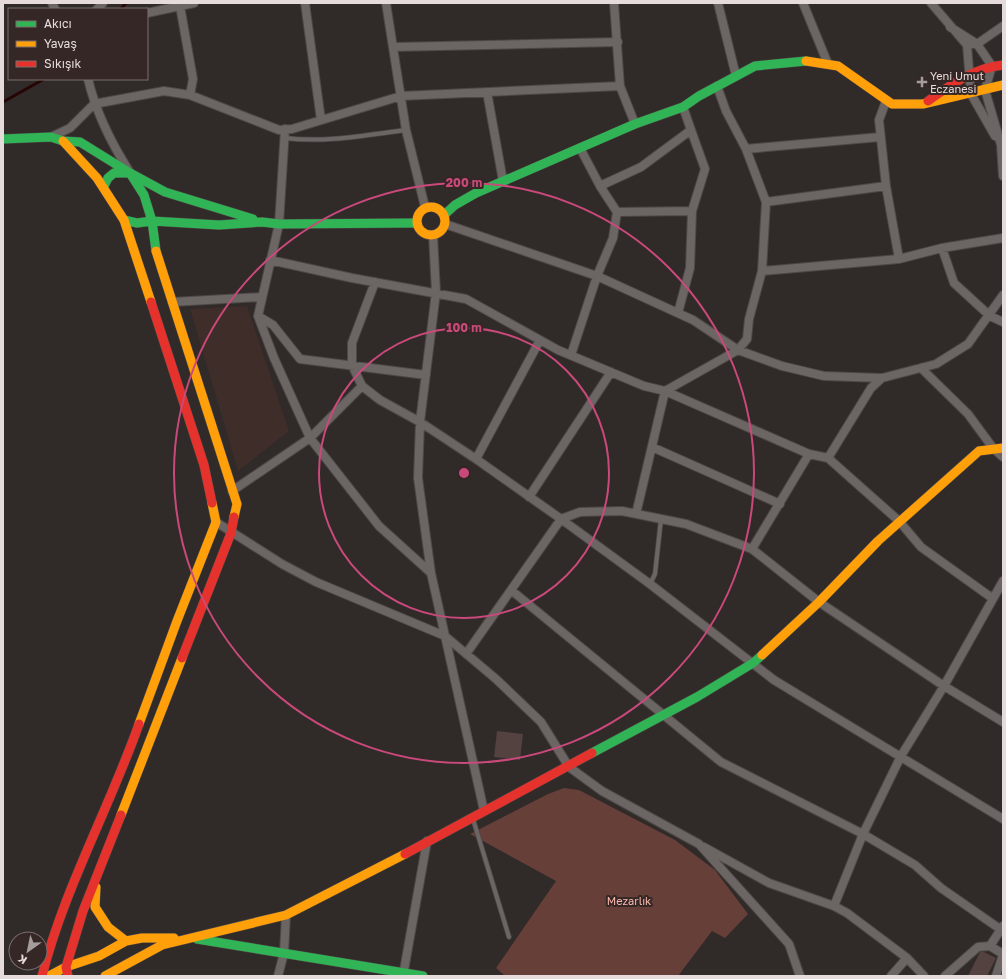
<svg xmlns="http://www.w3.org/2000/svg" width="1006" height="979" font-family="'Golos Text',sans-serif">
<rect width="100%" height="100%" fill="#302a28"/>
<path fill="#3f2d2a" d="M 247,306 L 289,431 L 238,471 L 190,309 Z"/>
<path fill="#663f39" d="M 564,788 L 579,790 L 675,840 L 715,870 L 748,914 L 725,938 L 712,931 L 678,976 L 505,976 L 496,968 L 556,881 L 470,834 L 548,794 Z"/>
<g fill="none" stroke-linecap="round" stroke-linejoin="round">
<path stroke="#250605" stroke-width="3" d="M 121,9 L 126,3
M 3,102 L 44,79"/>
</g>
<path fill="#534240" d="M 497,731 L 523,734 L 520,760 L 494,757 Z
M 980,952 L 984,952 L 996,958 L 987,976 L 968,976 Z"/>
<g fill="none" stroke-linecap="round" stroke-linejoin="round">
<g stroke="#4d4746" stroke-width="5.5">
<path id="lane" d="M 285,138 C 325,143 366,135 406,130
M 650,584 L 655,574 L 661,519
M 473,819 L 509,937"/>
</g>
<g stroke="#4d4746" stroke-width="10">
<path id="street" d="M 52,3 L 55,9
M 305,3 L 321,120
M 386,3 L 406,130 L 425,207
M 614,3 L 620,86 L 635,124
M 718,3 L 736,76
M 803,3 L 828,64
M 931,3 L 967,45 L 971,94 L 995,136
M 180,6 L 193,79 L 190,95
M 97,9 L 103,3
M 147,13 L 194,3
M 950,27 L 977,44 L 992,66 L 985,90 L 1001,145 L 1003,176
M 973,44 L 977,44 L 1003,26
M 393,47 L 618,42
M 88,79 C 96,113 110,141 129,171
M 487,92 L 503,181
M 886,101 L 879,120 L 886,186 L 899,259
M 285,129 L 279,224 L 258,316 L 274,358 L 310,438 L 379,526 L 431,573
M 51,137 L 70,128 L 94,104 L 164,91 L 190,95 L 279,130 L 292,129 L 401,96 L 620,86
M 746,149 L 880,137
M 600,186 L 641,167 L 691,130 L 683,107
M 766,202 L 886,186
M 617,212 L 692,211
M 445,224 L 597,276 L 693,320 L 738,350 L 782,366 L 824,376 L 882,378 L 936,364 L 968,344 L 1003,295
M 433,235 L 436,292 L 420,422 L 418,478 L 431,573 L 484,811
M 942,248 L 954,283 L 990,316 L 1003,322
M 270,260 L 352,278 L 466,299 L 558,350 L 644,386 L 665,391 L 809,454 L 828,458 L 899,521 L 921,547 L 992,598
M 762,271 L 899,259 L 942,248 L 1003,238
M 375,282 L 352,343 L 352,365 L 362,386 L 380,400 L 420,422 L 476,459 L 561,519 L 650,584 L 774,680 L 1003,819
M 172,302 L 262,297
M 678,313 L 690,268 L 692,211 L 705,169 L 691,130
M 258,316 L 273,325 L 300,359 L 426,375
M 571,355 L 597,276 L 613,238 L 617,212 L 600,186 L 580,148
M 921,368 L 968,414 L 993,448 L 1003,457
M 652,447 L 780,504
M 828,458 L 871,388 L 882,378
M 476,459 L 540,340
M 232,491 L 310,438 L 362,386
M 529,497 L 611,372
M 636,514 L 665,391 L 738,350 L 747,339 L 749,319 L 762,271 L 766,202 L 746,149 L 726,111 L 717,86
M 216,522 L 282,564 L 316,582 L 445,636 L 496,679 L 541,722 L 569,767 L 602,791 L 699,844 L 789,944 L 800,976
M 752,549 L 809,454
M 511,590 L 721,762 L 863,834 L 915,865 L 941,888 L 1000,929
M 466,654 L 561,519 L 580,512 L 622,511 L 686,524 L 752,549 L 819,602 L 944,686 L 1003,722
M 704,847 L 769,883 L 834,906 L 847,913 L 907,958 L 924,976
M 834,906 L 863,834 L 901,756 L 944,686 L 1003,581
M 990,946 L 1003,954
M 278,976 L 284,953 L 286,915
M 403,976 L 427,841
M 891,976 L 907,958
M 945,976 L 978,947 L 990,946 L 1003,926
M 996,976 L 1003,955"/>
</g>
<g stroke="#4d4746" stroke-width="10">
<path id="fast" d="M 3,139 L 51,137 L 63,141 L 80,142 L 130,173 L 144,195 L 152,221 L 156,251
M 104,186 L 108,178 L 114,173 L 130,173 L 165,192 L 253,219
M 444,215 L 455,205 L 476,193 L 635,124 L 683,107 L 699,96 L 755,66 L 806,61
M 124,220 L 137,223 L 152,221 L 219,225 L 262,222 L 279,224 L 416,223
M 592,753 L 697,697 L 753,663 L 762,655
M 197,939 L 423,976"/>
</g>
<g stroke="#4d4746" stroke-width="10">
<path id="slow" d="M 806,61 L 838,66 L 892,104 L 923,104 L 1003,85
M 63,141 L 97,178 L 124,220 L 151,302
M417 221a14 14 0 1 1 28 0a14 14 0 1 1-28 0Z
M 156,251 L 237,504 L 234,517
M 762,655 L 819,602 L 878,541 L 979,451 L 1003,448
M 139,724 L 177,621 L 216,522 L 212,503
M 121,815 L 182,658
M 96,887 L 95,907 L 108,927 L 126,941
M 49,976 L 66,967 L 99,956 L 126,941 L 142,938 L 174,938
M 105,976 L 162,945 L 286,915 L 405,854"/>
</g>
<g stroke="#4d4746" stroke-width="10">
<path id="jam" d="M 928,101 C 952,84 974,68 1003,65
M 151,302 L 204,465 L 212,503
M 182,658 L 231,533 L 234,517
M 405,854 L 592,753
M 42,976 C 64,889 109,809 139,724
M 68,976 L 66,967 L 83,911 L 121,815"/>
</g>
<use href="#lane" stroke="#6b6564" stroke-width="4"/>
<use href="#street" stroke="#6b6564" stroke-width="8"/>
<use href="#fast" stroke="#30b455" stroke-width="9"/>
<use href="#slow" stroke="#ff9f0a" stroke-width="9"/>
<use href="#jam" stroke="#e5322d" stroke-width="9"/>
</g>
<g fill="none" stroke="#ca497b" stroke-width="2">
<circle cx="464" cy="473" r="145"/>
<circle cx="464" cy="473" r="290"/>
</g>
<path fill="#a59d9c" stroke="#342725" stroke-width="1.5" d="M920 76h4v4h4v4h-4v4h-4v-4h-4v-4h4z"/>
<g text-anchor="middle" stroke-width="4" stroke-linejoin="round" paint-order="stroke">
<g font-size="11" fill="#e4dbda" stroke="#342725" text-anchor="start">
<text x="930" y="80">Yeni Umut<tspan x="930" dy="13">Eczanesi</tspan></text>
</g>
<g font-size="11" fill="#f9b6ac" stroke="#342725">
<text x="629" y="905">Mezarlık</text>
</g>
</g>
<circle cx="464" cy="473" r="6" fill="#ca497b" stroke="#342725" stroke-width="2"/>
<g font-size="12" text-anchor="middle" font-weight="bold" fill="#ca497b" stroke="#342725" stroke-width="4" stroke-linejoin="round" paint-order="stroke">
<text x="464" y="187">200 m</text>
<text x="464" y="332">100 m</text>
</g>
<rect width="1006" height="979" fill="none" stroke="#e4dbda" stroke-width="8"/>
<rect x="8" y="8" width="140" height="72" fill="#342725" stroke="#7a6f6d"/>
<rect x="16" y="21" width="20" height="6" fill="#30b455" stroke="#7a6f6d"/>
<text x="44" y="28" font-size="12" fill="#e4dbda">Akıcı</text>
<rect x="16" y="41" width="20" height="6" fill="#ff9f0a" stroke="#7a6f6d"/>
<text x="44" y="48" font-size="12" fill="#e4dbda">Yavaş</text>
<rect x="16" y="61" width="20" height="6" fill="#e5322d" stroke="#7a6f6d"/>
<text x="44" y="68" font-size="12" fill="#e4dbda">Sıkışık</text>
<g transform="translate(28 951) rotate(213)"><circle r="19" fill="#342725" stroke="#7a6f6d"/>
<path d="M0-3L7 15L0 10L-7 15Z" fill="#a59d9c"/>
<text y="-6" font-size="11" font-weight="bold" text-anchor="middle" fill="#e4dbda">K</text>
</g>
</svg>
